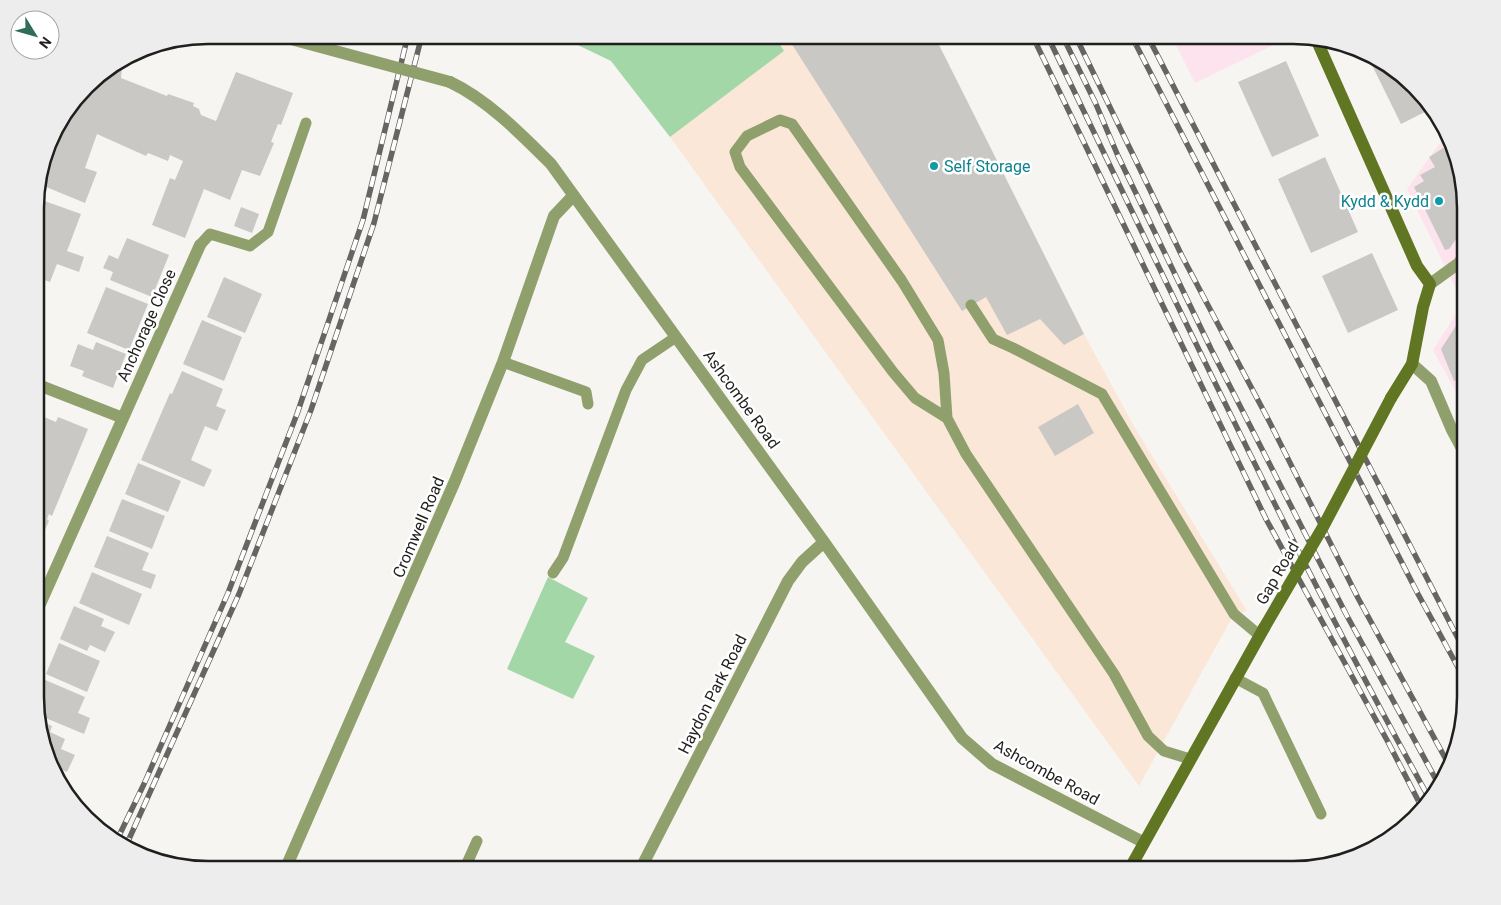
<svg xmlns="http://www.w3.org/2000/svg" width="1501" height="905" font-family="Roboto,sans-serif">
<rect width="100%" height="100%" fill="#f7f5f1"/>
<path fill="#fce3ed" d="M 1171,35 L 1294,35 L 1195,83 Z
M 1445,136 L 1466,196 L 1466,402 L 1462,403 L 1433,350 L 1463,303 L 1407,189 Z"/>
<path fill="#fbe7d8" d="M 774,35 L 934,35 L 1084,334 L 1135,428 L 1247,611 L 1234,614 L 1139,786 L 670,137 L 784,51 Z"/>
<path fill="#a4d7a7" d="M 557,35 L 774,35 L 784,51 L 670,137 L 611,61 Z
M 548,577 L 588,598 L 565,642 L 595,656 L 573,699 L 507,669 Z"/>
<path fill="#cac8c5" d="M 786,35 L 934,35 L 1084,334 L 1064,345 L 1040,319 L 1007,335 L 986,297 L 962,311 Z
M 1367,55 L 1380,58 L 1433,108 L 1401,124 Z
M 1286,61 L 1319,136 L 1272,157 L 1238,82 Z
M 115,65 L 122,67 L 121,78 L 167,96 L 168,94 L 194,103 L 193,106 L 199,109 L 201,115 L 216,121 L 236,72 L 293,93 L 281,125 L 278,124 L 271,142 L 274,143 L 260,176 L 242,170 L 230,200 L 204,189 L 185,238 L 152,225 L 170,178 L 175,180 L 183,161 L 170,155 L 168,161 L 148,153 L 146,156 L 97,134 L 85,168 L 97,172 L 85,203 L 39,184 L 68,111 L 93,78 Z
M 1448,145 L 1466,196 L 1466,225 L 1449,249 L 1445,250 L 1414,187 L 1424,181 L 1420,175 L 1435,167 L 1429,157 Z
M 1325,157 L 1358,232 L 1311,253 L 1278,179 Z
M 36,198 L 81,214 L 67,251 L 84,257 L 79,272 L 57,264 L 50,282 L 36,277 Z
M 241,207 L 259,214 L 252,233 L 234,226 Z
M 127,238 L 169,255 L 152,297 L 110,280 L 113,272 L 103,268 L 109,255 L 118,259 Z
M 1372,253 L 1398,310 L 1348,333 L 1322,276 Z
M 224,277 L 262,294 L 245,333 L 207,317 Z
M 106,287 L 148,304 L 129,350 L 87,333 Z
M 1466,310 L 1466,378 L 1454,381 L 1441,349 Z
M 202,320 L 242,337 L 224,381 L 183,364 Z
M 96,342 L 126,354 L 113,388 L 82,376 L 84,371 L 70,366 L 78,344 L 93,350 Z
M 182,371 L 223,389 L 216,406 L 226,410 L 217,431 L 205,426 L 191,460 L 212,470 L 204,487 L 141,460 L 170,393 L 172,394 Z
M 1078,404 L 1094,433 L 1055,456 L 1038,427 Z
M 44,417 L 56,422 L 58,417 L 88,429 L 52,516 L 49,514 L 47,519 L 49,521 L 36,550 L 36,463 L 38,459 L 36,458 L 36,441 L 41,443 L 45,435 L 38,432 Z
M 138,463 L 181,481 L 168,512 L 125,494 Z
M 122,499 L 165,516 L 152,549 L 109,531 Z
M 107,536 L 149,553 L 142,570 L 156,575 L 151,589 L 94,567 Z
M 92,572 L 142,594 L 129,625 L 79,603 Z
M 74,606 L 104,619 L 101,626 L 115,632 L 105,652 L 90,645 L 87,651 L 60,639 Z
M 59,643 L 100,661 L 87,692 L 46,674 Z
M 43,679 L 85,697 L 78,713 L 90,718 L 84,734 L 36,714 L 36,695 Z
M 36,719 L 52,726 L 50,732 L 65,739 L 61,749 L 75,755 L 67,772 L 54,766 Z"/>
<g fill="none" stroke-linecap="round" stroke-linejoin="round">
<path stroke="#90a06d" stroke-width="11" d="M 200,245 L 210,234 L 250,246 L 268,232 L 306,123
M 971,305 L 993,339 L 1013,348 L 1102,394 L 1234,614 L 1259,635
M 503,362 L 586,392 L 588,404
M 947,418 L 915,398 L 893,372 L 740,167 L 735,152 L 747,136 L 780,120 L 792,124 L 902,281 L 938,340 L 944,373 L 947,418 L 966,454 L 1114,674 L 1148,736 L 1164,751 L 1190,759
M 553,573 L 563,558 L 626,390 L 642,360 L 676,337
M 1235,678 L 1263,693 L 1321,814
M 464,870 L 477,841"/>
<path stroke="#90a06d" stroke-width="12" d="M 450,82 C 488,100 522,135 551,164 L 824,542 L 962,738 L 992,764 L 1143,842
M 36,384 L 123,418 L 36,613
M 123,418 L 200,245
M 285,870 L 455,481 L 503,362 L 554,216 L 573,196
M 640,870 L 788,581 L 802,562 L 824,542"/>
<path stroke="#90a06d" stroke-width="12" d="M 1430,284 L 1459,263 L 1466,253
M 1412,364 L 1431,381 L 1452,430 L 1466,456"/>
<path stroke="#607623" stroke-width="12" d="M 1317,41 L 1417,266 L 1430,284 L 1423,307 L 1412,364 L 1391,398
M 1129,870 L 1264,628"/>
<g stroke="#666563" stroke-width="5.5">
<path id="rail" d="M 1032,35 L 1266,519 L 1388,742 L 1421,806
M 1047,35 C 1171,291 1291,549 1429,798
M 1062,35 L 1095,102 L 1118,156 L 1211,349 L 1346,614 L 1440,787
M 1075,35 L 1182,256 L 1269,421 L 1358,598 L 1449,765
M 1131,35 L 1418,594 L 1466,682
M 1147,35 L 1466,654
M 116,842 L 144,784 L 228,593 L 297,414 L 363,220 L 408,35
M 125,848 L 239,594 L 311,410 L 374,223 L 422,35"/>
</g>
<use href="#rail" stroke="#fff" stroke-width="4" stroke-dasharray="11" stroke-linecap="butt"/>
<path stroke="#90a06d" stroke-width="12" d="M 276,35 L 450,82"/>
<path stroke="#607623" stroke-width="12" d="M 1264,628 L 1323,527 L 1391,398"/>
</g>
<g fill="#0f9aa8" stroke="#fff" stroke-width="2">
<circle cx="934" cy="166" r="5"/>
<circle cx="1439" cy="201" r="5"/>
</g>
<g text-anchor="middle" stroke-width="5" stroke-linejoin="round" paint-order="stroke">
<g font-size="16" fill="#0d838f" stroke="#fff" text-anchor="start">
<text x="944" y="172">Self Storage</text>
<text x="1429" y="207" text-anchor="end">Kydd &amp; Kydd</text>
</g>
<g font-size="16" fill="#1f1f1d" stroke="#fff">
<text transform="translate(146 325) rotate(-66)" y="6">Anchorage Close</text>
<text transform="translate(742 399) rotate(54)" y="6">Ashcombe Road</text>
<text transform="translate(418 527) rotate(-67)" y="6">Cromwell Road</text>
<text transform="translate(1277 573) rotate(-60)" y="6">Gap Road</text>
<text transform="translate(712 694) rotate(-63)" y="6">Haydon Park Road</text>
<text transform="translate(1047 772) rotate(29)" y="6">Ashcombe Road</text>
</g>
</g>
<path d="M0 0H1501V905H0ZM208 44H1293A164 164 0 0 1 1457 208V697A164 164 0 0 1 1293 861H208A164 164 0 0 1 44 697V208A164 164 0 0 1 208 44Z" fill="#ededed" fill-rule="evenodd"/>
<path fill="none" stroke="#1f1f1d" stroke-width="2.5" d="M208 44H1293A164 164 0 0 1 1457 208V697A164 164 0 0 1 1293 861H208A164 164 0 0 1 44 697V208A164 164 0 0 1 208 44Z"/>
<g transform="translate(35 35) rotate(127)"><circle r="24" fill="#ffffff" stroke="#a5a5a5"/>
<path d="M0-4L9 19L0 12L-9 19Z" fill="#306d58"/>
<text y="-8" font-size="14" font-weight="bold" text-anchor="middle" fill="#1f1f1d">N</text>
</g>
</svg>
